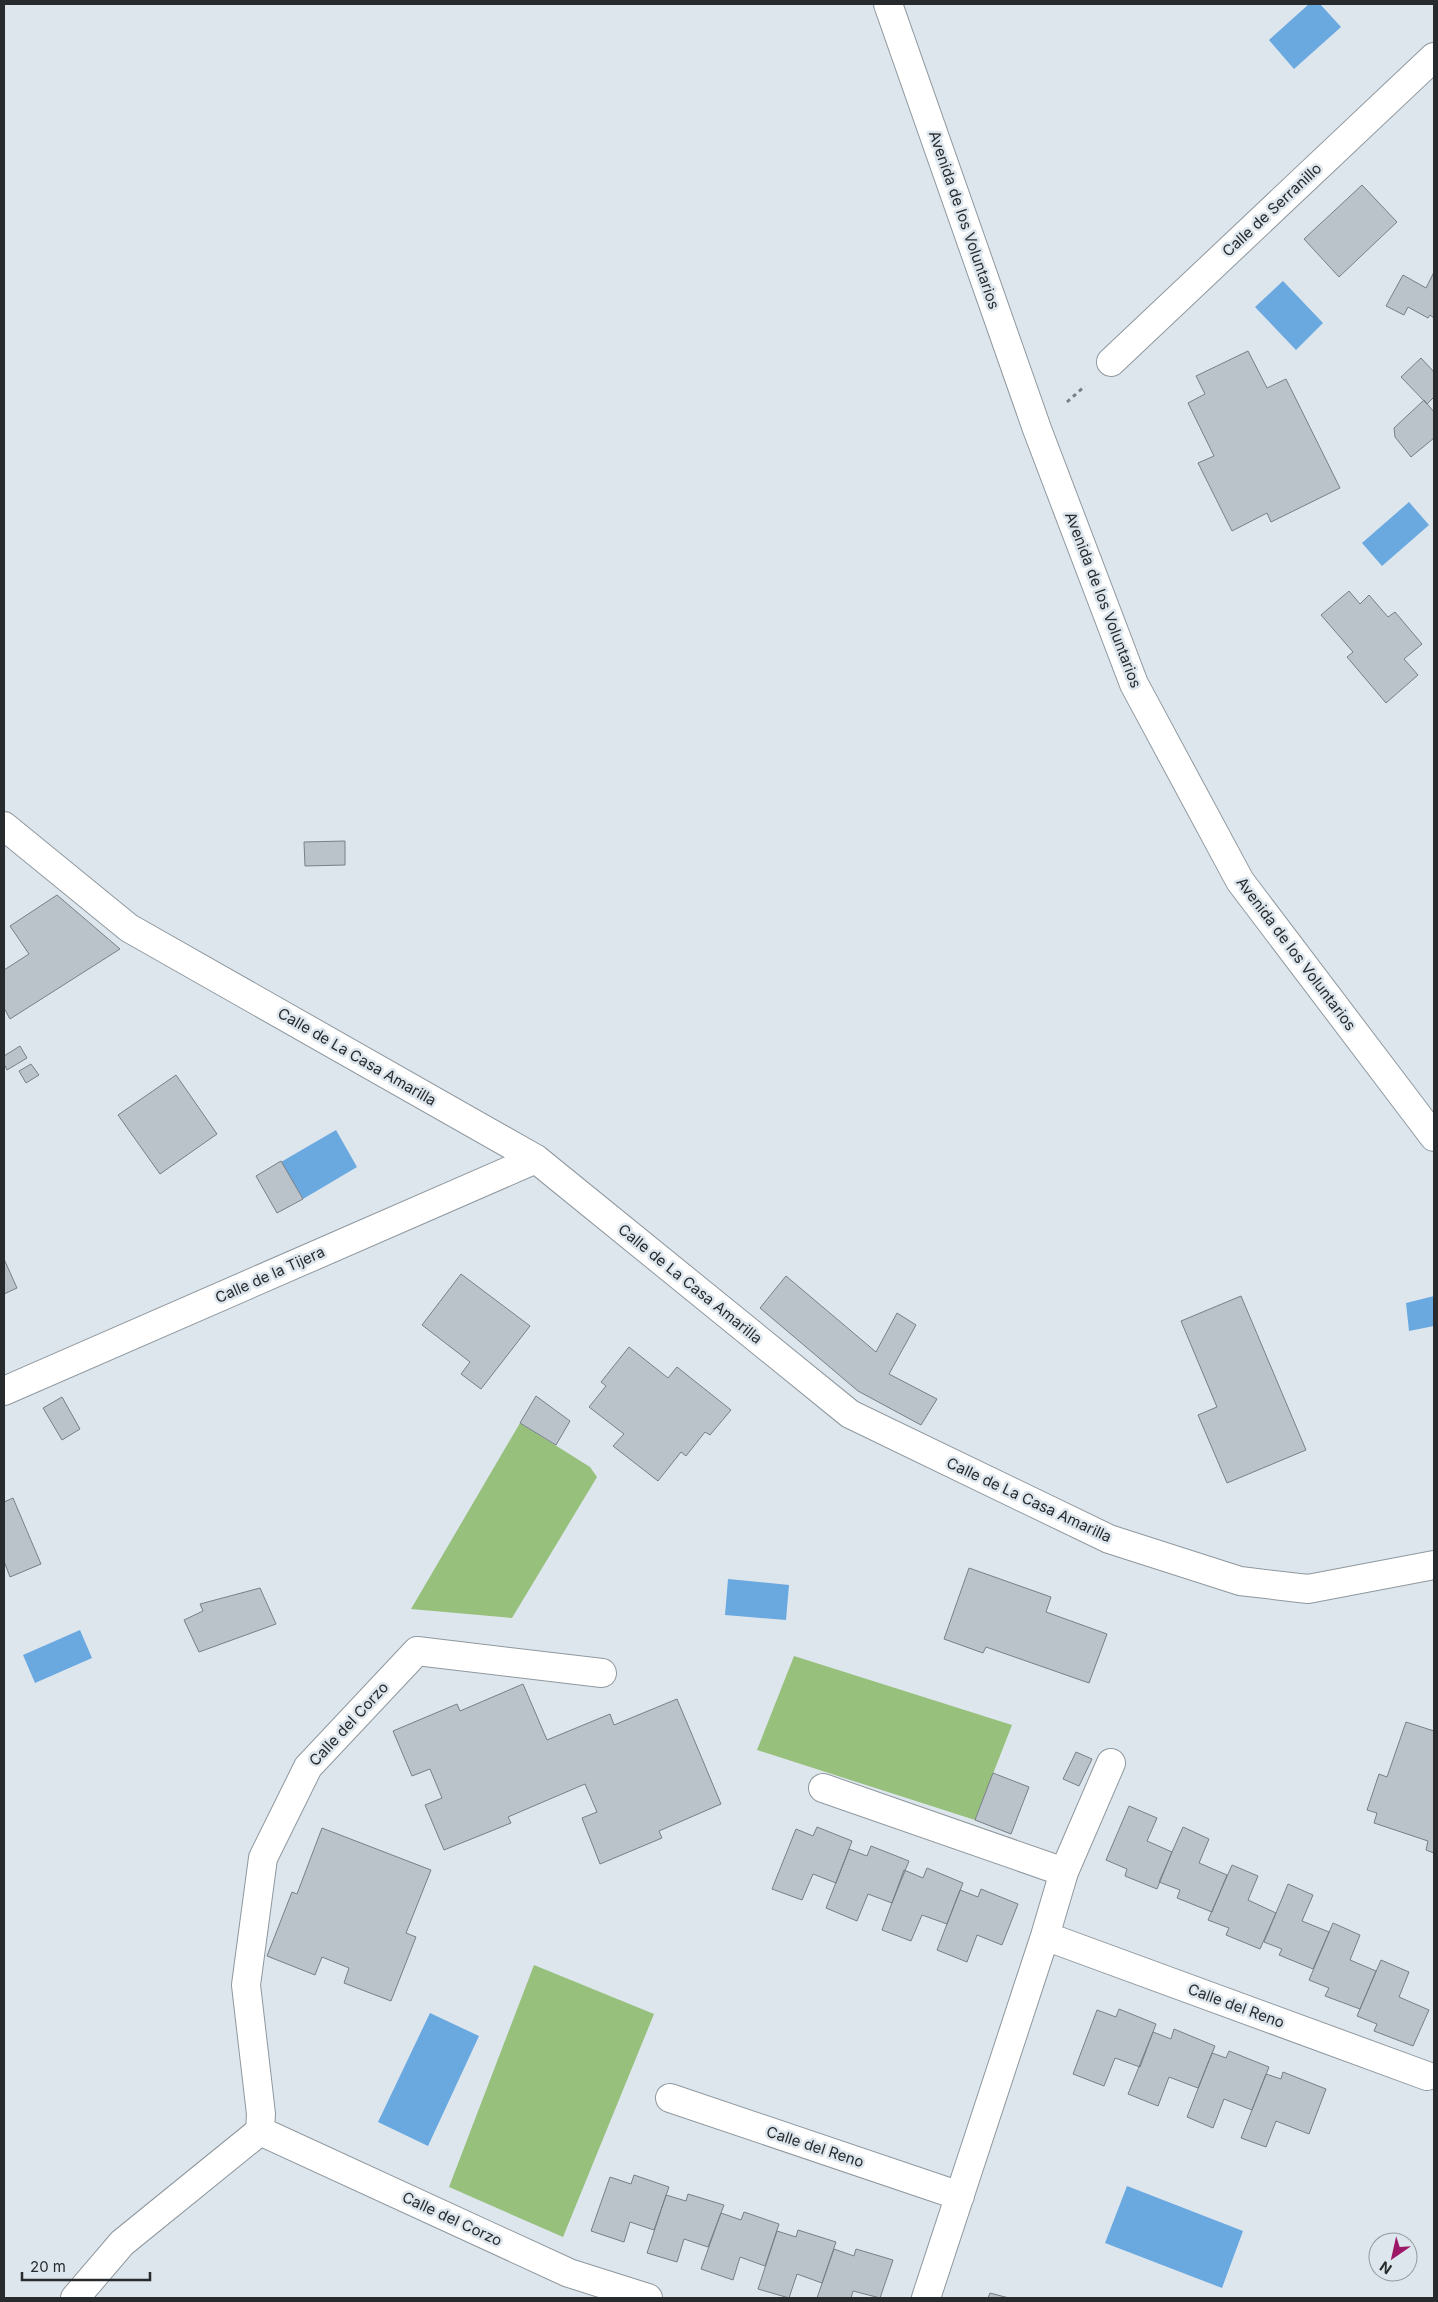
<svg xmlns="http://www.w3.org/2000/svg" width="1438" height="2302" font-family="Inter,sans-serif">
<rect width="100%" height="100%" fill="#dde6ed"/>
<path fill="#97c07d" d="M 520,1423 L 590,1467 L 597,1477 L 512,1618 L 411,1609 Z
M 794,1656 L 1012,1725 L 975,1820 L 757,1750 Z
M 534,1965 L 654,2014 L 563,2237 L 449,2187 Z"/>
<path fill="#6aa8e0" d="M 1309,4 L 1320,4 L 1341,27 L 1294,69 L 1269,40 Z
M 1283,281 L 1323,323 L 1296,350 L 1255,307 Z
M 1409,502 L 1429,525 L 1382,566 L 1362,543 Z
M 336,1130 L 357,1167 L 303,1199 L 281,1162 Z
M 1434,1296 L 1434,1326 L 1409,1331 L 1406,1303 Z
M 728,1579 L 789,1585 L 786,1620 L 725,1615 Z
M 80,1630 L 92,1658 L 35,1683 L 23,1655 Z
M 430,2013 L 479,2036 L 428,2146 L 378,2122 Z
M 1127,2186 L 1243,2231 L 1222,2288 L 1105,2243 Z"/>
<path fill="#bac3ca" stroke="#788087" d="M 1362,185 L 1397,222 L 1339,277 L 1304,239 Z
M 1434,272 L 1434,318 L 1430,315 L 1428,318 L 1408,307 L 1404,315 L 1386,306 L 1403,275 L 1426,288 Z
M 1248,351 L 1267,388 L 1286,379 L 1340,488 L 1271,522 L 1267,513 L 1232,531 L 1198,463 L 1214,456 L 1188,403 L 1205,394 L 1196,376 Z
M 1421,358 L 1434,372 L 1434,397 L 1427,404 L 1401,377 Z
M 1424,400 L 1434,412 L 1434,438 L 1411,457 L 1395,437 L 1394,428 Z
M 1349,591 L 1360,604 L 1369,595 L 1388,617 L 1395,612 L 1422,644 L 1404,659 L 1418,675 L 1386,703 L 1347,657 L 1353,652 L 1321,615 Z
M 345,841 L 345,865 L 305,866 L 304,842 Z
M 57,895 L 120,949 L 10,1019 L 4,1008 L 4,970 L 29,954 L 10,926 Z
M 20,1046 L 27,1058 L 7,1070 L 4,1064 L 4,1056 Z
M 31,1064 L 39,1075 L 26,1083 L 19,1071 Z
M 176,1075 L 217,1134 L 160,1174 L 118,1115 Z
M 281,1161 L 303,1199 L 277,1213 L 256,1176 Z
M 4,1259 L 17,1288 L 4,1294 Z
M 461,1274 L 530,1326 L 481,1389 L 461,1374 L 470,1362 L 422,1325 Z
M 786,1276 L 876,1352 L 897,1313 L 916,1325 L 889,1374 L 937,1399 L 921,1425 L 858,1391 L 760,1308 Z
M 1241,1296 L 1306,1450 L 1227,1483 L 1198,1415 L 1217,1407 L 1181,1321 Z
M 629,1347 L 668,1378 L 677,1367 L 731,1410 L 710,1435 L 705,1432 L 686,1456 L 681,1452 L 658,1481 L 613,1446 L 624,1434 L 589,1407 L 606,1386 L 601,1382 Z
M 536,1396 L 570,1421 L 556,1445 L 520,1423 Z
M 62,1397 L 80,1429 L 62,1440 L 43,1408 Z
M 13,1498 L 41,1564 L 10,1577 L 4,1561 L 4,1502 Z
M 969,1568 L 1051,1597 L 1046,1612 L 1107,1634 L 1089,1683 L 986,1647 L 983,1653 L 944,1639 Z
M 260,1588 L 276,1624 L 199,1652 L 184,1620 L 203,1611 L 200,1604 Z
M 523,1684 L 547,1740 L 610,1714 L 614,1725 L 677,1699 L 721,1804 L 659,1831 L 662,1838 L 600,1864 L 582,1818 L 597,1812 L 585,1784 L 508,1817 L 511,1823 L 444,1850 L 425,1805 L 442,1798 L 430,1769 L 412,1776 L 393,1731 L 457,1704 L 460,1711 Z
M 1406,1722 L 1434,1731 L 1434,1853 L 1426,1850 L 1428,1841 L 1374,1823 L 1377,1813 L 1367,1810 L 1379,1774 L 1387,1777 Z
M 1076,1752 L 1092,1759 L 1079,1786 L 1063,1779 Z
M 993,1773 L 1029,1787 L 1011,1834 L 975,1820 Z
M 1129,1806 L 1157,1818 L 1147,1841 L 1172,1852 L 1157,1889 L 1125,1876 L 1127,1869 L 1106,1860 Z
M 817,1827 L 852,1841 L 836,1883 L 813,1874 L 802,1900 L 772,1889 L 796,1829 L 813,1836 Z
M 1183,1827 L 1209,1839 L 1199,1863 L 1227,1875 L 1212,1912 L 1177,1898 L 1180,1890 L 1159,1882 Z
M 322,1828 L 431,1870 L 406,1933 L 416,1937 L 391,2001 L 344,1983 L 349,1968 L 322,1957 L 315,1975 L 267,1956 L 292,1892 L 297,1894 Z
M 871,1846 L 909,1861 L 892,1903 L 868,1894 L 857,1921 L 826,1908 L 849,1849 L 867,1856 Z
M 1232,1865 L 1258,1876 L 1248,1900 L 1276,1913 L 1260,1949 L 1226,1935 L 1229,1928 L 1208,1920 Z
M 927,1868 L 963,1883 L 947,1924 L 922,1915 L 911,1941 L 882,1930 L 904,1870 L 923,1878 Z
M 1288,1884 L 1313,1895 L 1302,1921 L 1329,1932 L 1313,1969 L 1279,1955 L 1282,1949 L 1264,1942 Z
M 981,1889 L 1018,1904 L 1002,1945 L 977,1935 L 967,1962 L 937,1950 L 960,1890 L 978,1897 Z
M 1333,1923 L 1360,1935 L 1350,1960 L 1376,1971 L 1360,2009 L 1325,1996 L 1329,1988 L 1309,1980 Z
M 1381,1960 L 1409,1972 L 1399,1997 L 1429,2010 L 1413,2046 L 1374,2031 L 1377,2024 L 1357,2016 Z
M 1119,2009 L 1156,2024 L 1140,2067 L 1115,2058 L 1104,2086 L 1073,2074 L 1097,2010 L 1116,2017 Z
M 1174,2029 L 1215,2046 L 1198,2088 L 1169,2077 L 1158,2106 L 1128,2094 L 1153,2032 L 1171,2039 Z
M 1229,2051 L 1269,2067 L 1252,2110 L 1224,2099 L 1213,2128 L 1187,2117 L 1212,2053 L 1226,2058 Z
M 1283,2072 L 1326,2089 L 1309,2134 L 1276,2121 L 1266,2147 L 1241,2138 L 1266,2074 L 1281,2079 Z
M 634,2175 L 669,2187 L 654,2230 L 630,2222 L 624,2242 L 591,2231 L 610,2177 L 631,2184 Z
M 688,2194 L 724,2205 L 708,2247 L 684,2239 L 677,2262 L 647,2253 L 666,2195 L 686,2201 Z
M 744,2212 L 779,2224 L 765,2266 L 740,2257 L 733,2280 L 701,2269 L 721,2213 L 741,2220 Z
M 798,2230 L 836,2242 L 822,2283 L 797,2274 L 789,2298 L 758,2289 L 777,2231 L 796,2237 Z
M 834,2249 L 854,2256 L 856,2249 L 893,2260 L 880,2298 L 853,2291 L 851,2298 L 817,2298 Z
M 990,2293 L 1009,2298 L 988,2298 Z"/>
<g fill="none" stroke-linecap="round" stroke-linejoin="round">
<g stroke="#8f989e" stroke-width="30">
<path id="minor" d="M 888,4 L 1037,429 L 1134,684 L 1240,881 L 1434,1137
M 1111,362 L 1434,57
M 4,826 L 129,928 L 536,1159 L 850,1414 L 1109,1539 L 1240,1581 L 1308,1589 L 1434,1565
M 4,1391 L 536,1159
M 823,1788 L 1064,1872
M 1045,1936 L 1427,2076
M 670,2098 L 960,2196
M 260,2131 L 569,2273 L 648,2298
M 75,2298 L 122,2243 L 260,2131 L 261,2114 L 246,1985 L 263,1858 L 308,1767 L 417,1651 L 602,1673
M 926,2298 L 1045,1936 L 1064,1872 L 1111,1763"/>
</g>
<path stroke="#797f84" stroke-width="3" stroke-dasharray="4 4" stroke-linecap="butt" d="M 1067,402 L 1085,386"/>
<use href="#minor" stroke="#fff" stroke-width="28"/>
</g>
<g text-anchor="middle" stroke-width="5" stroke-linejoin="round" paint-order="stroke">
<g font-size="15" fill="#272b2d" stroke="#dde6ed">
<text transform="translate(1272 210) rotate(-43)" y="5">Calle de Serranillo</text>
<text transform="translate(964 220) rotate(71)" y="5">Avenida de los Voluntarios</text>
<text transform="translate(1103 600) rotate(69)" y="5">Avenida de los Voluntarios</text>
<text transform="translate(1296 954) rotate(53)" y="5">Avenida de los Voluntarios</text>
<text transform="translate(357 1057) rotate(30)" y="5">Calle de La Casa Amarilla</text>
<text transform="translate(270 1275) rotate(-24)" y="5">Calle de la Tijera</text>
<text transform="translate(690 1284) rotate(39)" y="5">Calle de La Casa Amarilla</text>
<text transform="translate(1029 1500) rotate(25)" y="5">Calle de La Casa Amarilla</text>
<text transform="translate(349 1724) rotate(-47)" y="5">Calle del Corzo</text>
<text transform="translate(1236 2006) rotate(20)" y="5">Calle del Reno</text>
<text transform="translate(815 2147) rotate(18)" y="5">Calle del Reno</text>
<text transform="translate(452 2219) rotate(25)" y="5">Calle del Corzo</text>
</g>
</g>
<rect width="1438" height="2302" fill="none" stroke="#272b2d" stroke-width="10"/>
<g transform="translate(1393 2257) rotate(214)"><circle r="24" fill="#dde6ed" stroke="#949ba0"/>
<path d="M0-4L9 19L0 12L-9 19Z" fill="#9d1767"/>
<text y="-8" font-size="14" font-weight="bold" text-anchor="middle" fill="#272b2d">N</text>
</g>
<path d="M22 2272v8h128v-8" fill="none" stroke="#272b2d" stroke-width="2.5"/>
<text x="30" y="2272" font-size="15" fill="#272b2d" stroke="#dde6ed" stroke-width="4" paint-order="stroke">20 m</text>
</svg>
